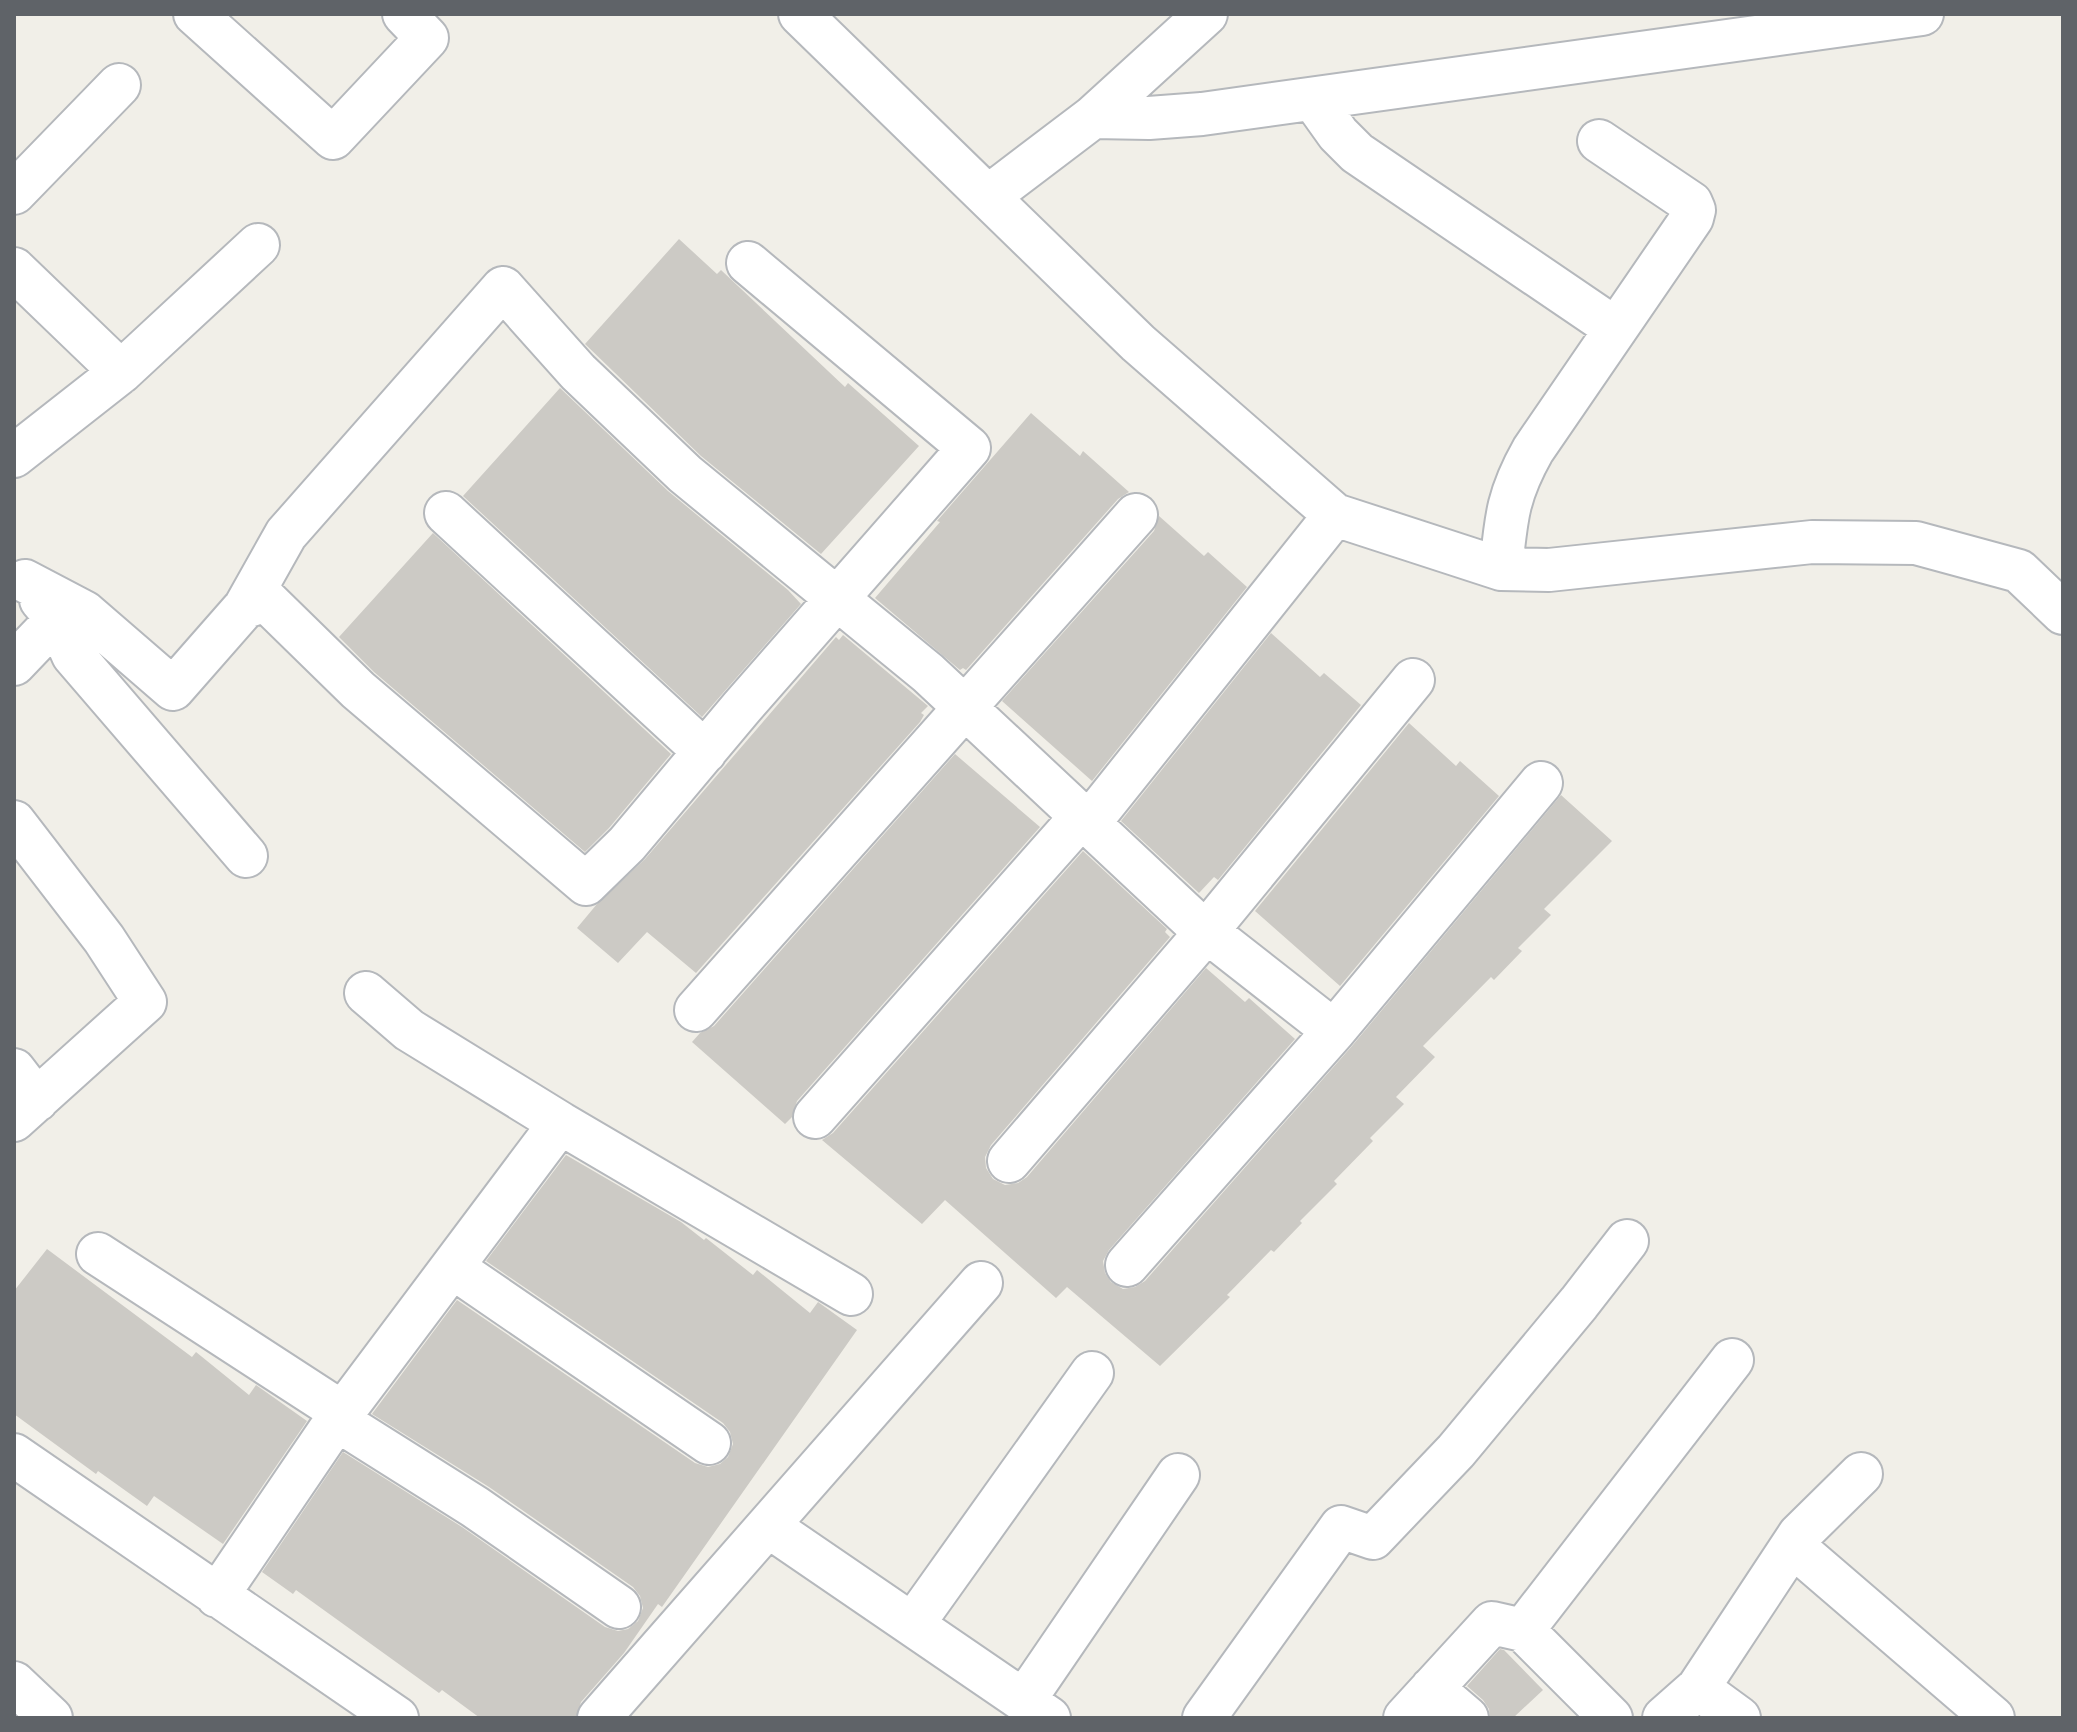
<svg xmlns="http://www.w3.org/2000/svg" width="2077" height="1732" font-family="Rubik,sans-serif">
<rect width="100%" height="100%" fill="#f1efe8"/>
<path fill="#cccac5" d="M 679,239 L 717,274 L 721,270 L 845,387 L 848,383 L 919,446 L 821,554 L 701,456 L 585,344 Z
M 560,388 L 668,491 L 788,590 L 801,604 L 702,717 L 463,496 Z
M 1031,413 L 1080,456 L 1083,451 L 1129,492 L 1118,499 L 966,670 L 963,668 L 960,670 L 875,598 L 940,522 L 937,521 Z
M 1159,516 L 1204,556 L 1208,552 L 1247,587 L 1092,781 L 1002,701 L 1154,531 Z
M 433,533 L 671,754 L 609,828 L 585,852 L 374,672 L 339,637 Z
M 1271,633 L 1320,677 L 1324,673 L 1361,705 L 1218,880 L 1214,877 L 1199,893 L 1121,821 Z
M 843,635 L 928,706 L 921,713 L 924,715 L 920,722 L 696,973 L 647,932 L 618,963 L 577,928 L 597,904 L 645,859 L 836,637 L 839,640 Z
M 1409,723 L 1456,766 L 1460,761 L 1499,796 L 1340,986 L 1255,911 Z
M 955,754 L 1040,827 L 797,1101 L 792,1117 L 785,1124 L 692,1042 L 700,1033 L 714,1026 Z
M 1561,795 L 1612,841 L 1544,909 L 1551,915 L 1518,948 L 1522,951 L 1494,980 L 1491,977 L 1423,1046 L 1435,1057 L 1396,1097 L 1404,1104 L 1370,1138 L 1373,1141 L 1334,1181 L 1337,1184 L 1300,1221 L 1302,1223 L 1274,1252 L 1271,1250 L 1227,1295 L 1230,1297 L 1160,1366 L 1067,1287 L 1056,1298 L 945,1200 L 922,1224 L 822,1140 L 833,1133 L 1083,851 L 1167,929 L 1165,932 L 1170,937 L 991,1145 L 985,1157 L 986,1168 L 993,1179 L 1005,1185 L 1018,1183 L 1027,1177 L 1206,968 L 1245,1002 L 1249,998 L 1295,1039 L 1109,1250 L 1103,1261 L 1105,1273 L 1111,1282 L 1123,1289 L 1135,1287 L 1145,1281 L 1352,1046 Z
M 566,1155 L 681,1222 L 704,1240 L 706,1238 L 753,1275 L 757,1270 L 810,1313 L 818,1302 L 857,1330 L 662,1607 L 658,1604 L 624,1653 L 581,1702 L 576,1718 L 480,1718 L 442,1690 L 439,1693 L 296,1590 L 293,1594 L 262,1572 L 343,1452 L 462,1527 L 605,1627 L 618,1631 L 628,1629 L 638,1621 L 643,1608 L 640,1596 L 633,1587 L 489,1487 L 372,1414 L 457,1300 L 695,1463 L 708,1467 L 720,1464 L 728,1457 L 733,1444 L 730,1432 L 723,1423 L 486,1261 Z
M 47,1249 L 192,1357 L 196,1352 L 249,1395 L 256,1385 L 307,1421 L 223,1544 L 154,1496 L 147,1506 L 98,1471 L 96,1474 L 14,1414 L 14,1291 Z
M 1500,1649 L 1504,1650 L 1543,1690 L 1513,1718 L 1490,1718 L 1489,1709 L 1483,1700 L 1467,1686 Z"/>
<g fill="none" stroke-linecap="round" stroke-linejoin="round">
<g stroke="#b5b8bc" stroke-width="46">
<path id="minor" d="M 195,14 L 333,138 L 427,38 L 404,14
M 800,14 L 1138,343 L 1335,515 L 1501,569 L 1549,570 L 1812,542 L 1916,543 L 2019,571 L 2063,613
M 1313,99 L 1338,134 L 1357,153 L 1616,329
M 1093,117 L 1149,118 L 1202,114 L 1922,14
M 14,193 L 119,85
M 989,196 L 1093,117 L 1206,14
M 14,269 L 121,372
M 14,456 L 121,372 L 258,245
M 446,513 L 705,752
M 1501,569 C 1506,519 1507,496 1533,450 L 1692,218 L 1694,210 L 1691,203 L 1599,141
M 25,581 L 84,612 L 173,689 L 245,607 L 266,600 L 358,690 L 586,884 L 627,844 L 742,707 L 969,448 L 748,263
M 245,607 L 286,534 L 503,288 L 578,372 L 685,474 L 928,673 L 1191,919 L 1334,1031
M 57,619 L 73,655 L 246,856
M 14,664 L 57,619 L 41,600
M 14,822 L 104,939 L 145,1002 L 14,1120
M 1089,823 L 1335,515
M 366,993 L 409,1030 L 560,1123
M 696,1010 L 1136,515
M 14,1070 L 37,1100
M 815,1117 L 1082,816
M 1009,1161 L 1207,931 L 1413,680
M 98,1254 L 343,1413
M 1127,1265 L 1334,1031 L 1541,783
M 452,1267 L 709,1443
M 337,1420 L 475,1507 L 619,1607
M 14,1455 L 397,1718
M 768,1526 L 1049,1718
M 1793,1546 L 1993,1718
M 217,1596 L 329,1431 L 560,1123 L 851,1294
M 913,1624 L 1092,1373
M 1523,1630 L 1732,1360
M 14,1683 L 51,1718
M 1432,1688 L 1467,1718
M 1698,1688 L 1739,1718
M 1025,1699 L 1178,1475
M 599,1718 L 981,1283
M 1204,1718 L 1341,1527 L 1373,1538 L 1456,1451 L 1579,1303 L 1627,1241
M 1405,1718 L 1492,1623 L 1523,1630 L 1611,1718
M 1664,1718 L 1698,1688 L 1799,1535 L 1861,1474"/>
</g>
<use href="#minor" stroke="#fff" stroke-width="42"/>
</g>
<rect width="2077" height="1732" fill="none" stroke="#5f6368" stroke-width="32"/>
</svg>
